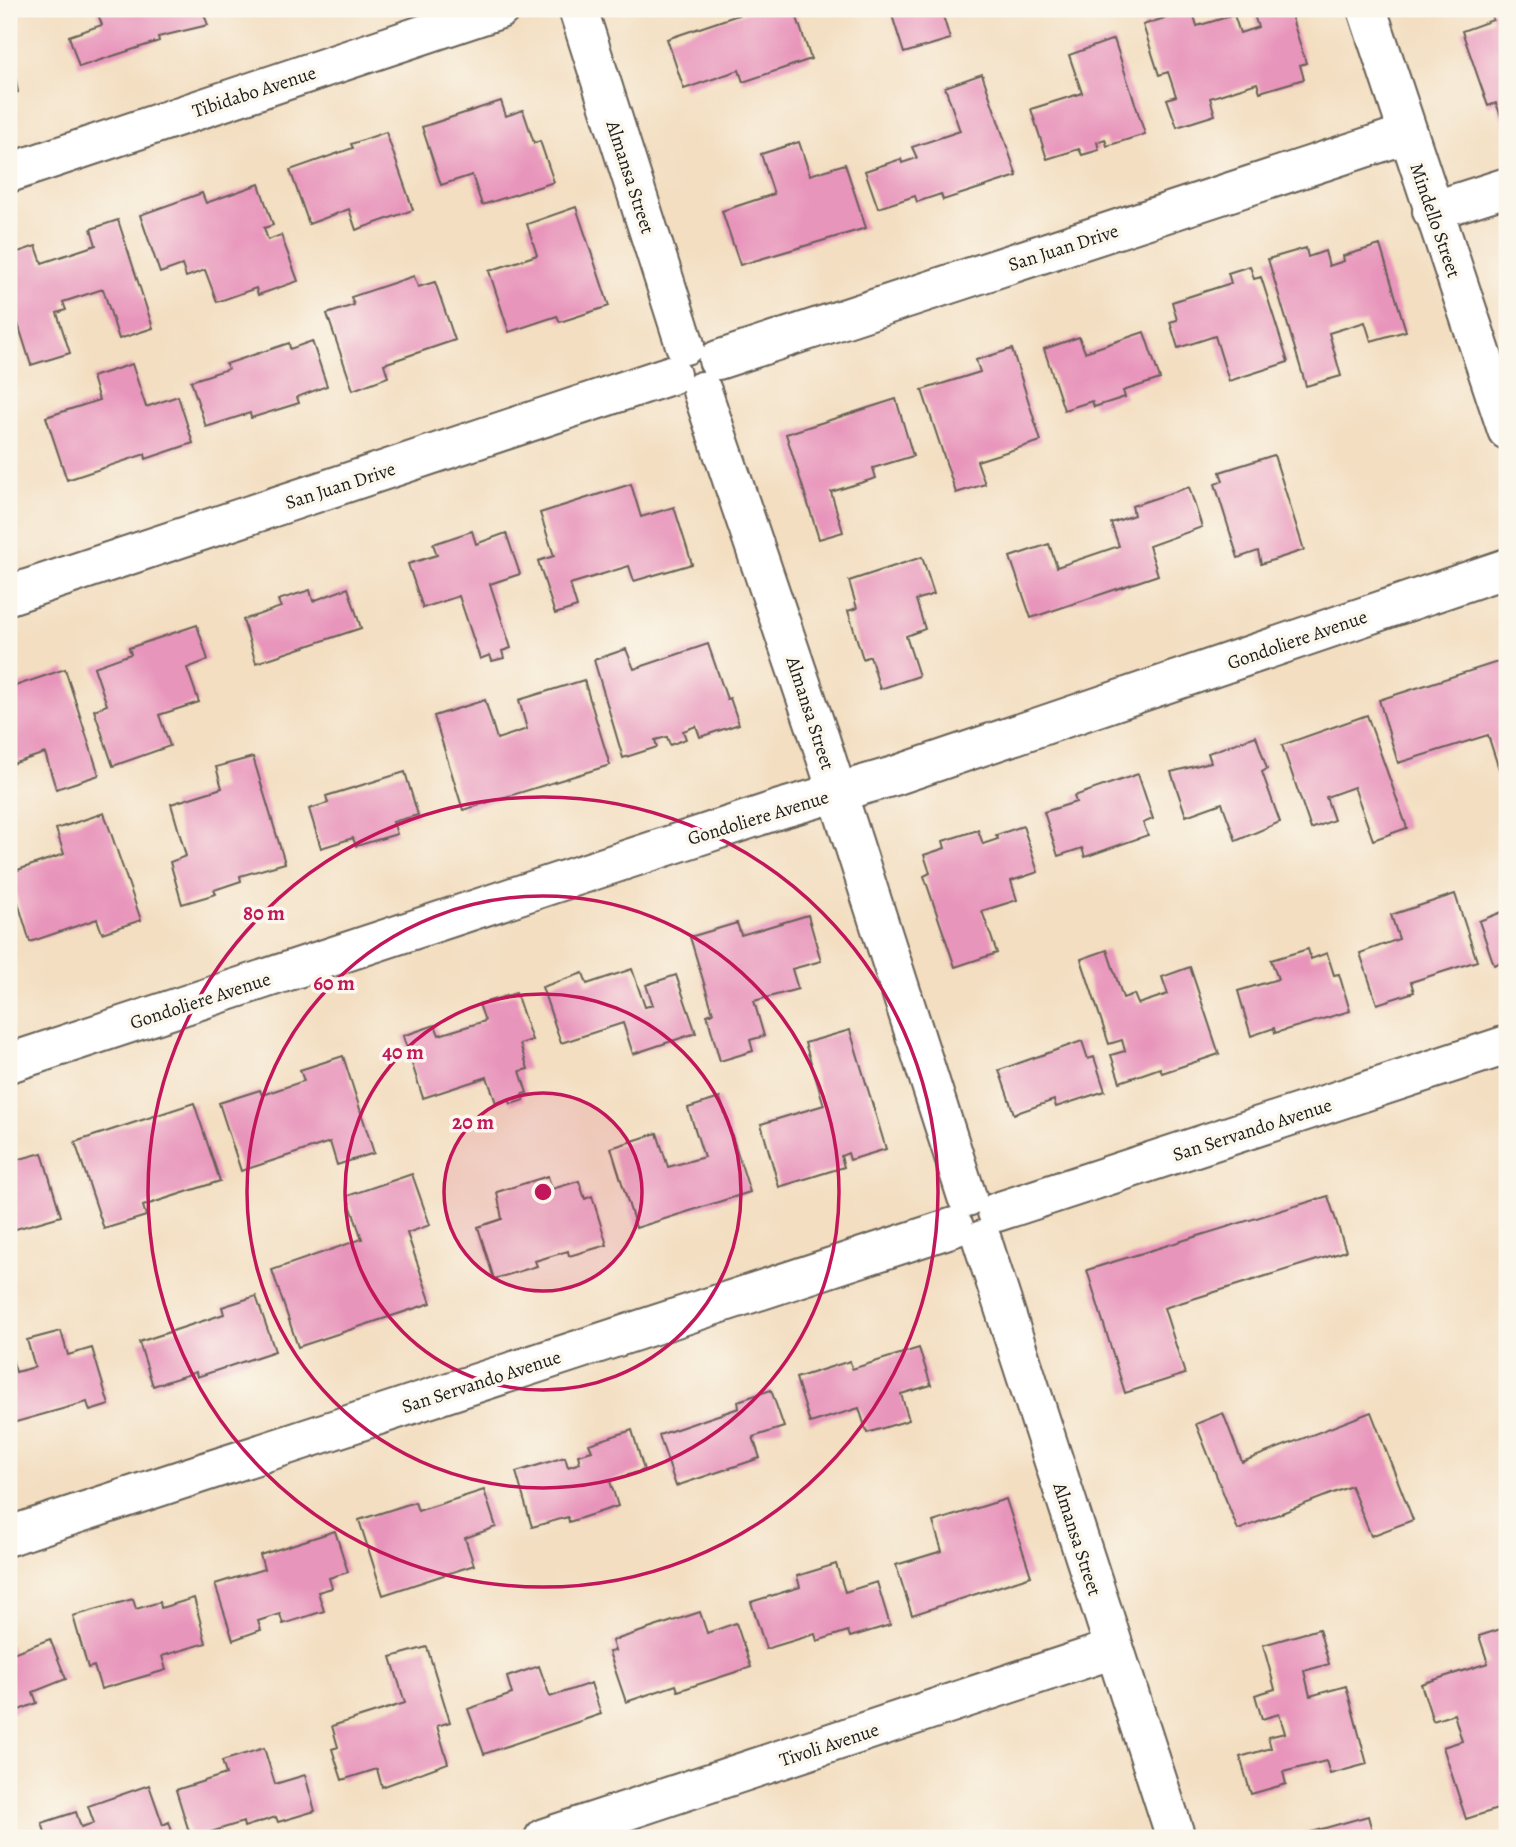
<svg xmlns="http://www.w3.org/2000/svg" width="1516" height="1847" font-family="Alegreya,serif">
<rect width="100%" height="100%" fill="#fbf7ec"/>
<filter id="ink" filterUnits="userSpaceOnUse"><feTurbulence type="fractalNoise" baseFrequency=".0143" numOctaves="2"/><feDisplacementMap in="SourceGraphic" scale="14" xChannelSelector="R" yChannelSelector="G"/><feConvolveMatrix kernelMatrix="1 2 1 2 8 2 1 2 1" color-interpolation-filters="sRGB"/></filter>
<filter id="wash" filterUnits="userSpaceOnUse"><feTurbulence type="fractalNoise" baseFrequency=".00686" numOctaves="4" result="noise"/><feDisplacementMap in="SourceGraphic" scale="28" xChannelSelector="R" yChannelSelector="G"/><feGaussianBlur stdDeviation="1.57" result="paint"/><feColorMatrix in="noise" values="0 0 0 0 0 0 0 0 0 0 0 0 0 0 0 0 0 1.4 0 .05"/><feComposite in="paint" operator="in"/></filter>
<g filter="url(#wash)">
<rect width="100%" height="100%" fill="#f3dec1"/>
<g id="blocks">
<path fill="#e895bb" d="M 96,9 L 202,9 L 208,25 L 158,37 L 159,41 L 79,67 L 69,36 L 102,25 Z
M 756,9 L 794,9 L 811,59 L 743,82 L 739,70 L 684,89 L 667,39 Z
M 890,9 L 941,9 L 950,39 L 904,53 Z
M 1192,9 L 1197,26 L 1234,15 L 1240,33 L 1258,27 L 1254,15 L 1273,9 L 1289,9 L 1306,63 L 1300,65 L 1304,79 L 1260,92 L 1257,83 L 1210,98 L 1215,115 L 1177,127 L 1167,99 L 1176,96 L 1168,72 L 1159,75 L 1143,25 Z
M 1489,9 L 1507,9 L 1507,126 L 1505,127 L 1496,103 L 1488,106 L 1462,31 L 1493,20 Z
M 1114,39 L 1145,134 L 1107,146 L 1105,139 L 1097,142 L 1099,150 L 1082,155 L 1079,149 L 1047,159 L 1031,109 L 1082,93 L 1069,55 Z
M 9,41 L 18,92 L 9,94 Z
M 982,74 L 1017,176 L 943,200 L 941,194 L 917,202 L 915,196 L 878,208 L 865,171 L 901,159 L 902,163 L 917,158 L 912,147 L 960,131 L 945,87 Z
M 501,101 L 506,116 L 523,110 L 534,143 L 540,141 L 554,182 L 482,205 L 472,175 L 441,185 L 422,127 Z
M 386,132 L 413,210 L 356,230 L 349,209 L 309,224 L 290,170 L 353,148 L 351,144 Z
M 799,142 L 810,175 L 845,164 L 866,228 L 740,265 L 722,211 L 774,194 L 761,154 Z
M 259,184 L 273,225 L 264,228 L 268,240 L 281,235 L 298,281 L 258,295 L 256,288 L 217,302 L 205,270 L 186,277 L 182,265 L 160,273 L 140,215 L 202,193 L 206,203 Z
M 576,207 L 609,306 L 560,322 L 557,316 L 509,332 L 489,271 L 537,255 L 527,224 Z
M 118,220 L 153,328 L 119,339 L 103,289 L 63,302 L 66,310 L 57,313 L 70,353 L 31,365 L 9,295 L 9,255 L 36,246 L 42,263 L 96,245 L 91,229 Z
M 1380,245 L 1406,331 L 1371,341 L 1365,322 L 1329,333 L 1341,376 L 1306,386 L 1268,259 L 1306,248 L 1308,257 L 1325,251 L 1329,266 L 1344,261 L 1343,256 Z
M 1250,266 L 1254,279 L 1261,277 L 1288,362 L 1229,381 L 1215,336 L 1178,348 L 1170,322 L 1177,320 L 1172,302 L 1231,283 L 1228,273 Z
M 414,276 L 418,287 L 435,282 L 455,340 L 384,364 L 388,377 L 353,390 L 327,314 L 354,305 L 351,297 Z
M 1144,332 L 1160,379 L 1123,391 L 1125,397 L 1094,407 L 1092,401 L 1064,410 L 1044,349 L 1079,337 L 1085,352 Z
M 312,341 L 327,386 L 297,397 L 299,403 L 251,418 L 250,413 L 206,427 L 191,381 L 228,369 L 226,364 L 289,343 L 290,349 Z
M 1012,349 L 1041,441 L 977,461 L 985,484 L 956,493 L 922,390 L 980,372 L 976,360 Z
M 132,364 L 146,407 L 178,396 L 193,443 L 146,459 L 145,454 L 67,480 L 46,417 L 99,400 L 92,377 Z
M 896,399 L 913,456 L 873,468 L 876,478 L 831,492 L 843,532 L 819,539 L 786,434 Z
M 1274,455 L 1304,550 L 1261,564 L 1258,551 L 1238,558 L 1215,484 L 1223,481 L 1220,472 Z
M 631,484 L 641,517 L 674,507 L 692,564 L 634,581 L 629,566 L 570,584 L 577,607 L 555,614 L 538,561 L 554,556 L 540,513 Z
M 1189,487 L 1202,527 L 1149,546 L 1158,575 L 1031,618 L 1010,557 L 1049,544 L 1057,567 L 1119,546 L 1111,523 L 1134,515 L 1132,506 Z
M 472,531 L 476,544 L 506,533 L 520,574 L 490,584 L 511,648 L 502,651 L 504,658 L 492,661 L 490,655 L 480,659 L 459,596 L 423,608 L 408,564 L 437,555 L 433,544 Z
M 922,557 L 934,594 L 916,600 L 925,629 L 906,636 L 919,676 L 880,689 L 870,656 L 863,659 L 848,611 L 857,608 L 849,581 Z
M 348,588 L 361,628 L 256,663 L 243,620 L 281,607 L 278,600 L 310,590 L 313,601 Z
M 197,625 L 208,660 L 187,668 L 199,702 L 159,715 L 170,746 L 113,766 L 94,710 L 107,705 L 94,667 L 131,654 L 129,648 Z
M 708,644 L 727,699 L 730,698 L 739,724 L 700,737 L 696,726 L 683,731 L 686,739 L 670,745 L 667,737 L 655,740 L 657,747 L 623,758 L 594,660 L 626,649 L 634,669 Z
M 1507,659 L 1507,794 L 1488,735 L 1398,763 L 1379,700 Z
M 65,669 L 99,775 L 56,789 L 45,753 L 9,765 L 9,688 Z
M 584,680 L 610,765 L 463,810 L 434,716 L 485,700 L 497,739 L 527,729 L 519,700 Z
M 1367,715 L 1407,828 L 1373,840 L 1354,787 L 1326,797 L 1334,820 L 1311,829 L 1282,745 Z
M 1256,736 L 1267,769 L 1262,772 L 1280,822 L 1236,841 L 1222,803 L 1186,816 L 1171,772 L 1211,762 L 1208,753 Z
M 253,757 L 285,863 L 240,876 L 241,881 L 214,890 L 216,894 L 182,904 L 170,862 L 186,856 L 171,804 L 222,788 L 216,767 Z
M 405,772 L 418,815 L 393,822 L 397,834 L 356,846 L 353,838 L 321,848 L 309,809 L 328,803 L 326,796 Z
M 1138,774 L 1153,819 L 1143,823 L 1148,835 L 1085,857 L 1082,848 L 1058,856 L 1044,812 L 1076,802 L 1074,796 Z
M 104,813 L 141,920 L 102,933 L 97,919 L 30,942 L 9,873 L 64,854 L 56,829 Z
M 1023,826 L 1038,872 L 1011,881 L 1017,900 L 982,911 L 997,953 L 955,967 L 924,876 L 930,873 L 924,855 L 945,848 L 943,841 L 978,830 L 983,844 L 998,839 L 996,835 Z
M 1455,894 L 1477,961 L 1411,982 L 1414,992 L 1377,1004 L 1360,953 L 1399,939 L 1391,915 Z
M 1507,910 L 1507,960 L 1494,965 L 1479,921 Z
M 808,915 L 821,961 L 792,969 L 798,989 L 754,1001 L 764,1036 L 750,1040 L 753,1051 L 720,1061 L 707,1015 L 713,1013 L 690,937 L 737,923 L 741,935 Z
M 1308,949 L 1311,959 L 1327,953 L 1334,975 L 1339,974 L 1350,1011 L 1275,1033 L 1274,1028 L 1251,1036 L 1238,991 L 1278,979 L 1271,960 Z
M 1107,950 L 1123,998 L 1134,994 L 1138,1004 L 1168,994 L 1162,977 L 1190,967 L 1219,1054 L 1162,1073 L 1160,1068 L 1120,1082 L 1111,1055 L 1125,1051 L 1122,1040 L 1109,1044 L 1081,959 Z
M 632,969 L 645,1007 L 653,1005 L 646,985 L 676,975 L 696,1033 L 633,1054 L 623,1023 L 561,1043 L 542,987 L 583,973 L 587,984 Z
M 516,993 L 532,1040 L 520,1044 L 528,1069 L 520,1071 L 527,1093 L 522,1094 L 524,1100 L 511,1104 L 509,1099 L 496,1103 L 487,1077 L 423,1098 L 403,1036 L 435,1025 L 439,1035 L 485,1021 L 479,1004 Z
M 850,1030 L 886,1149 L 850,1160 L 848,1153 L 841,1156 L 844,1167 L 779,1187 L 761,1124 L 824,1105 L 805,1043 Z
M 1082,1041 L 1088,1059 L 1094,1057 L 1105,1091 L 1056,1107 L 1054,1100 L 1014,1114 L 999,1070 Z
M 343,1056 L 374,1153 L 337,1165 L 330,1142 L 241,1171 L 219,1103 L 260,1090 L 262,1095 L 304,1081 L 300,1070 Z
M 720,1098 L 750,1192 L 636,1228 L 611,1148 L 657,1133 L 668,1167 L 704,1157 L 688,1108 Z
M 194,1103 L 220,1181 L 143,1206 L 146,1216 L 104,1229 L 75,1142 Z
M 42,1153 L 61,1216 L 9,1231 L 9,1162 Z
M 412,1174 L 430,1225 L 407,1233 L 431,1303 L 298,1347 L 272,1270 L 362,1239 L 347,1196 Z
M 548,1176 L 552,1189 L 579,1181 L 585,1199 L 592,1196 L 607,1245 L 569,1256 L 568,1251 L 535,1261 L 537,1266 L 494,1279 L 478,1227 L 502,1219 L 497,1192 Z
M 1328,1196 L 1346,1251 L 1164,1308 L 1185,1374 L 1125,1393 L 1087,1270 Z
M 256,1296 L 275,1351 L 197,1377 L 196,1372 L 153,1386 L 139,1342 L 224,1314 L 222,1307 Z
M 61,1331 L 68,1355 L 92,1348 L 109,1405 L 90,1411 L 87,1402 L 9,1424 L 9,1349 L 16,1372 L 35,1367 L 27,1340 Z
M 919,1348 L 931,1385 L 901,1394 L 909,1420 L 867,1433 L 859,1408 L 810,1423 L 796,1378 L 850,1361 L 852,1369 Z
M 771,1390 L 784,1427 L 753,1437 L 760,1458 L 676,1486 L 659,1435 L 739,1408 L 738,1401 Z
M 1371,1412 L 1413,1520 L 1371,1536 L 1351,1486 L 1238,1530 L 1196,1424 L 1223,1413 L 1242,1462 Z
M 632,1430 L 644,1470 L 610,1481 L 618,1506 L 569,1522 L 568,1517 L 532,1527 L 516,1472 L 565,1457 L 568,1467 L 580,1463 L 578,1455 L 592,1451 L 589,1444 Z
M 484,1490 L 496,1527 L 465,1538 L 474,1565 L 383,1595 L 359,1520 L 415,1502 L 418,1511 Z
M 1006,1499 L 1031,1576 L 912,1615 L 896,1565 L 942,1551 L 933,1522 Z
M 335,1531 L 348,1572 L 329,1578 L 332,1588 L 318,1592 L 324,1611 L 283,1624 L 280,1614 L 258,1621 L 261,1630 L 233,1640 L 215,1584 L 264,1569 L 260,1555 Z
M 836,1564 L 845,1592 L 877,1582 L 890,1625 L 850,1637 L 848,1631 L 817,1641 L 815,1634 L 766,1649 L 751,1602 L 800,1587 L 797,1576 Z
M 194,1598 L 206,1643 L 162,1656 L 166,1670 L 101,1689 L 94,1666 L 88,1668 L 73,1616 L 133,1599 L 136,1609 L 160,1602 L 161,1608 Z
M 700,1612 L 707,1633 L 736,1623 L 751,1667 L 678,1691 L 676,1685 L 626,1702 L 609,1652 L 615,1651 L 612,1641 Z
M 1507,1627 L 1507,1806 L 1466,1819 L 1443,1747 L 1462,1741 L 1454,1714 L 1433,1721 L 1421,1684 L 1488,1663 L 1479,1636 Z
M 1319,1629 L 1329,1664 L 1304,1671 L 1310,1696 L 1346,1686 L 1367,1764 L 1330,1774 L 1326,1761 L 1283,1772 L 1286,1784 L 1251,1794 L 1240,1757 L 1271,1748 L 1268,1737 L 1285,1733 L 1279,1714 L 1262,1719 L 1255,1695 L 1275,1689 L 1263,1645 Z
M 50,1639 L 66,1679 L 33,1692 L 37,1703 L 9,1714 L 9,1642 L 13,1653 Z
M 427,1647 L 450,1722 L 437,1726 L 448,1763 L 382,1787 L 377,1769 L 342,1780 L 332,1749 L 338,1747 L 332,1726 L 405,1703 L 391,1657 Z
M 539,1666 L 550,1697 L 591,1683 L 601,1714 L 484,1754 L 468,1709 L 512,1694 L 507,1677 Z
M 264,1748 L 275,1784 L 305,1775 L 315,1811 L 278,1822 L 276,1817 L 244,1827 L 243,1822 L 191,1838 L 176,1790 L 226,1774 L 222,1761 Z
M 149,1785 L 163,1825 L 169,1822 L 174,1838 L 47,1838 L 42,1823 L 76,1812 L 81,1827 L 94,1823 L 88,1806 Z
M 1368,1816 L 1374,1838 L 1293,1838 L 1293,1837 Z"/>
</g>
</g>
<g filter="url(#ink)">
<use href="#blocks" fill-opacity="0" stroke="#676056" stroke-width="2"/>
<g fill="none" stroke-linecap="round" stroke-linejoin="round">
<g stroke="#676056" stroke-width="42">
<path id="minor" d="M 578,9 L 685,345
M 1367,9 L 1507,430
M 9,173 L 500,9
M 1432,211 L 1507,187
M 718,360 L 1407,134
M 702,391 L 820,739 L 967,1197
M 9,595 L 671,375
M 9,1063 L 780,809 L 894,776 L 1507,568
M 997,1212 L 1507,1045
M 982,1240 L 1176,1838
M 9,1536 L 954,1227
M 544,1838 L 1114,1649"/>
</g>
<use href="#minor" stroke="#fff" stroke-width="38"/>
</g>
</g>
<circle cx="543" cy="1192" r="99" fill="#c2185b" fill-opacity=".12"/>
<g fill="none" stroke="#c2185b" stroke-width="3.5">
<circle cx="543" cy="1192" r="99"/>
<circle cx="543" cy="1192" r="198"/>
<circle cx="543" cy="1192" r="296"/>
<circle cx="543" cy="1192" r="395"/>
</g>
<g text-anchor="middle" stroke-width="7" stroke-linejoin="round" paint-order="stroke">
<g font-size="19" fill="#1c1c1c" stroke="#fbf7ec">
<text transform="translate(254 91) rotate(-18)" y="7">Tibidabo Avenue</text>
<text transform="translate(631 177) rotate(72)" y="7">Almansa Street</text>
<text transform="translate(1436 220) rotate(71)" y="7">Mindello Street</text>
<text transform="translate(1063 247) rotate(-18)" y="7">San Juan Drive</text>
<text transform="translate(340 485) rotate(-18)" y="7">San Juan Drive</text>
<text transform="translate(1297 639) rotate(-19)" y="7">Gondoliere Avenue</text>
<text transform="translate(811 713) rotate(72)" y="7">Almansa Street</text>
<text transform="translate(758 817) rotate(-17)" y="7">Gondoliere Avenue</text>
<text transform="translate(200 1000) rotate(-18)" y="7">Gondoliere Avenue</text>
<text transform="translate(1252 1129) rotate(-18)" y="7">San Servando Avenue</text>
<text transform="translate(481 1381) rotate(-18)" y="7">San Servando Avenue</text>
<text transform="translate(1078 1539) rotate(72)" y="7">Almansa Street</text>
<text transform="translate(829 1744) rotate(-18)" y="7">Tivoli Avenue</text>
</g>
</g>
<circle cx="543" cy="1192" r="10" fill="#c2185b" stroke="#fbf7ec" stroke-width="3.5"/>
<g font-size="21" text-anchor="middle" font-weight="bold" fill="#c2185b" stroke="#fbf7ec" stroke-width="7" stroke-linejoin="round" paint-order="stroke">
<text x="264" y="920">80 m</text>
<text x="334" y="990">60 m</text>
<text x="403" y="1059">40 m</text>
<text x="473" y="1129">20 m</text>
</g>
<rect width="1516" height="1847" fill="none" stroke="#fbf7ec" stroke-width="35"/>
</svg>
